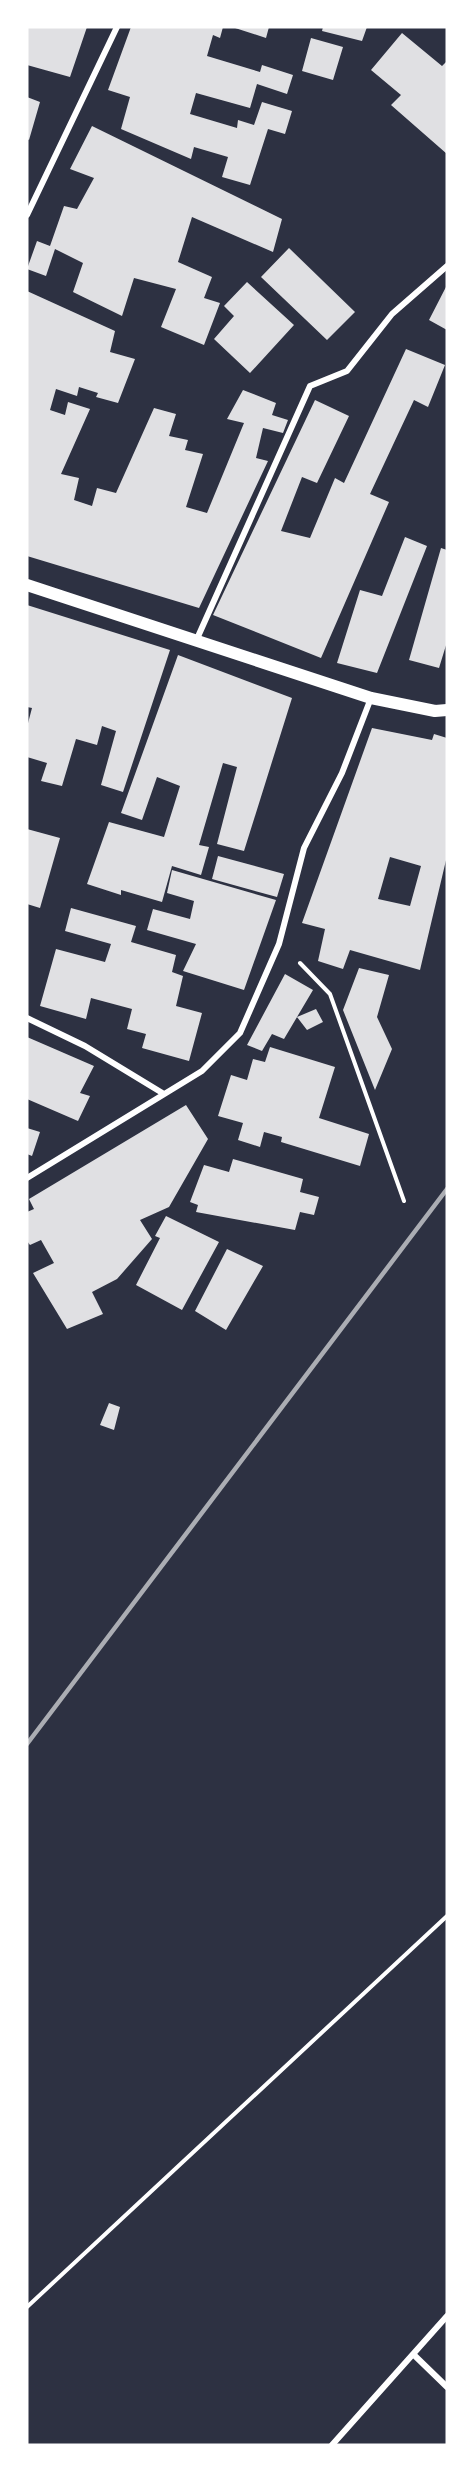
<svg xmlns="http://www.w3.org/2000/svg" width="474" height="2472" font-family="'Open Sans',sans-serif">
<rect width="100%" height="100%" fill="#2d3142"/>
<path fill="#e0e0e3" fill-rule="evenodd" d="M 27,27 L 87,27 L 70,77 L 27,65 Z
M 131,27 L 223,27 L 220,38 L 213,35 L 207,56 L 260,72 L 262,65 L 293,75 L 287,94 L 257,84 L 250,108 L 196,93 L 190,114 L 237,128 L 238,120 L 254,125 L 262,102 L 292,111 L 285,134 L 268,129 L 250,185 L 222,177 L 228,157 L 194,147 L 191,159 L 121,129 L 130,97 L 108,90 Z
M 232,27 L 269,27 L 266,38 Z
M 323,27 L 367,27 L 362,41 L 322,31 Z
M 402,33 L 442,66 L 447,61 L 447,154 L 391,105 L 401,95 L 371,70 Z
M 311,38 L 343,47 L 333,80 L 302,71 Z
M 27,97 L 40,102 L 29,140 L 27,139 Z
M 92,126 L 282,219 L 273,252 L 192,217 L 178,262 L 212,277 L 204,298 L 220,303 L 204,345 L 161,327 L 176,289 L 134,278 L 122,316 L 73,292 L 83,263 L 55,249 L 46,276 L 27,269 L 37,241 L 50,246 L 64,206 L 77,209 L 94,178 L 70,169 Z
M 289,248 L 355,312 L 327,340 L 261,277 Z
M 247,282 L 294,325 L 250,373 L 214,339 L 234,316 L 224,306 Z
M 447,285 L 447,330 L 429,320 Z
M 27,291 L 115,331 L 110,352 L 135,359 L 118,403 L 96,397 L 98,393 L 79,387 L 77,396 L 56,389 L 50,410 L 65,415 L 68,402 L 90,409 L 61,474 L 79,478 L 74,500 L 92,506 L 97,488 L 116,493 L 154,408 L 176,414 L 169,436 L 188,440 L 185,450 L 203,454 L 186,507 L 207,513 L 244,423 L 227,419 L 243,390 L 276,403 L 272,415 L 288,420 L 283,433 L 263,428 L 256,458 L 268,461 L 199,608 L 27,556 Z
M 406,349 L 445,365 L 428,407 L 414,400 L 370,494 L 389,502 L 321,658 L 213,615 L 315,400 L 349,416 L 317,483 L 302,477 L 281,531 L 310,538 L 335,478 L 344,483 Z
M 405,537 L 427,546 L 377,673 L 337,663 L 360,590 L 382,596 Z
M 441,548 L 447,550 L 447,642 L 439,668 L 409,660 Z
M 27,605 L 170,650 L 123,792 L 101,785 L 116,731 L 102,726 L 97,745 L 76,739 L 62,786 L 41,781 L 47,763 L 27,757 L 27,727 L 32,708 L 27,707 Z
M 178,655 L 292,698 L 244,851 L 217,844 L 237,767 L 223,763 L 199,845 L 209,847 L 201,875 L 172,866 L 162,902 L 121,890 L 121,895 L 87,884 L 109,822 L 164,837 L 180,786 L 157,777 L 142,820 L 121,813 Z
M 372,728 L 432,740 L 434,734 L 447,738 L 447,856 L 420,970 L 350,950 L 343,969 L 318,961 L 325,929 L 302,923 ZM 390,857 L 421,866 L 410,906 L 378,899 Z
M 27,829 L 60,838 L 40,908 L 27,904 Z
M 218,856 L 284,874 L 277,897 L 212,879 Z
M 172,870 L 276,900 L 244,990 L 183,971 L 196,944 L 147,930 L 153,909 L 190,919 L 194,901 L 167,893 Z
M 71,908 L 136,926 L 131,942 L 176,955 L 172,972 L 183,976 L 176,1006 L 202,1013 L 189,1061 L 142,1048 L 146,1034 L 127,1029 L 132,1009 L 91,998 L 86,1019 L 40,1006 L 56,949 L 105,962 L 111,944 L 65,931 Z
M 359,968 L 389,975 L 377,1017 L 392,1049 L 375,1090 L 343,1010 Z
M 285,974 L 313,990 L 284,1039 L 272,1034 L 262,1051 L 247,1045 Z
M 316,1009 L 323,1022 L 307,1030 L 297,1017 Z
M 27,1037 L 94,1066 L 80,1093 L 90,1096 L 78,1121 L 27,1099 Z
M 270,1047 L 335,1067 L 319,1118 L 369,1134 L 360,1166 L 281,1142 L 282,1137 L 264,1132 L 260,1147 L 238,1140 L 243,1123 L 218,1116 L 231,1075 L 247,1080 L 253,1059 L 265,1062 Z
M 186,1105 L 208,1139 L 169,1207 L 140,1220 L 152,1239 L 117,1279 L 92,1292 L 103,1314 L 67,1329 L 33,1273 L 54,1263 L 41,1240 L 30,1245 L 27,1241 L 27,1212 L 34,1209 L 29,1199 Z
M 27,1128 L 40,1132 L 32,1156 L 27,1154 Z
M 233,1159 L 303,1179 L 300,1192 L 319,1197 L 314,1215 L 300,1212 L 295,1230 L 196,1212 L 198,1205 L 190,1202 L 204,1165 L 229,1172 Z
M 166,1216 L 219,1242 L 182,1310 L 136,1285 L 160,1238 L 155,1236 Z
M 227,1249 L 263,1266 L 226,1330 L 195,1311 Z
M 109,1403 L 120,1407 L 114,1430 L 100,1425 Z"/>
<g fill="none" stroke-linecap="round" stroke-linejoin="round">
<path stroke="#fff" stroke-width="4" d="M 300,963 L 330,994 L 404,1201
M 27,2307 L 447,1916"/>
<path stroke="#fff" stroke-width="6" d="M 27,215 L 117,27
M 196,641 L 310,386 L 347,371 L 392,314 L 447,266
M 27,1018 L 85,1046 L 164,1094
M 27,1178 L 202,1071 L 240,1033 L 279,944 L 304,848 L 342,773 L 371,698
M 413,2354 L 447,2387
M 332,2445 L 447,2316"/>
<path stroke="#fff" stroke-width="12" d="M 27,585 L 371,698 L 435,711 L 447,710"/>
<path stroke="#abadb3" stroke-width="4.5" d="M 27,1744 L 447,1189"/>
</g>
<rect width="474" height="2472" fill="none" stroke="#ffffff" stroke-width="57"/>
</svg>
